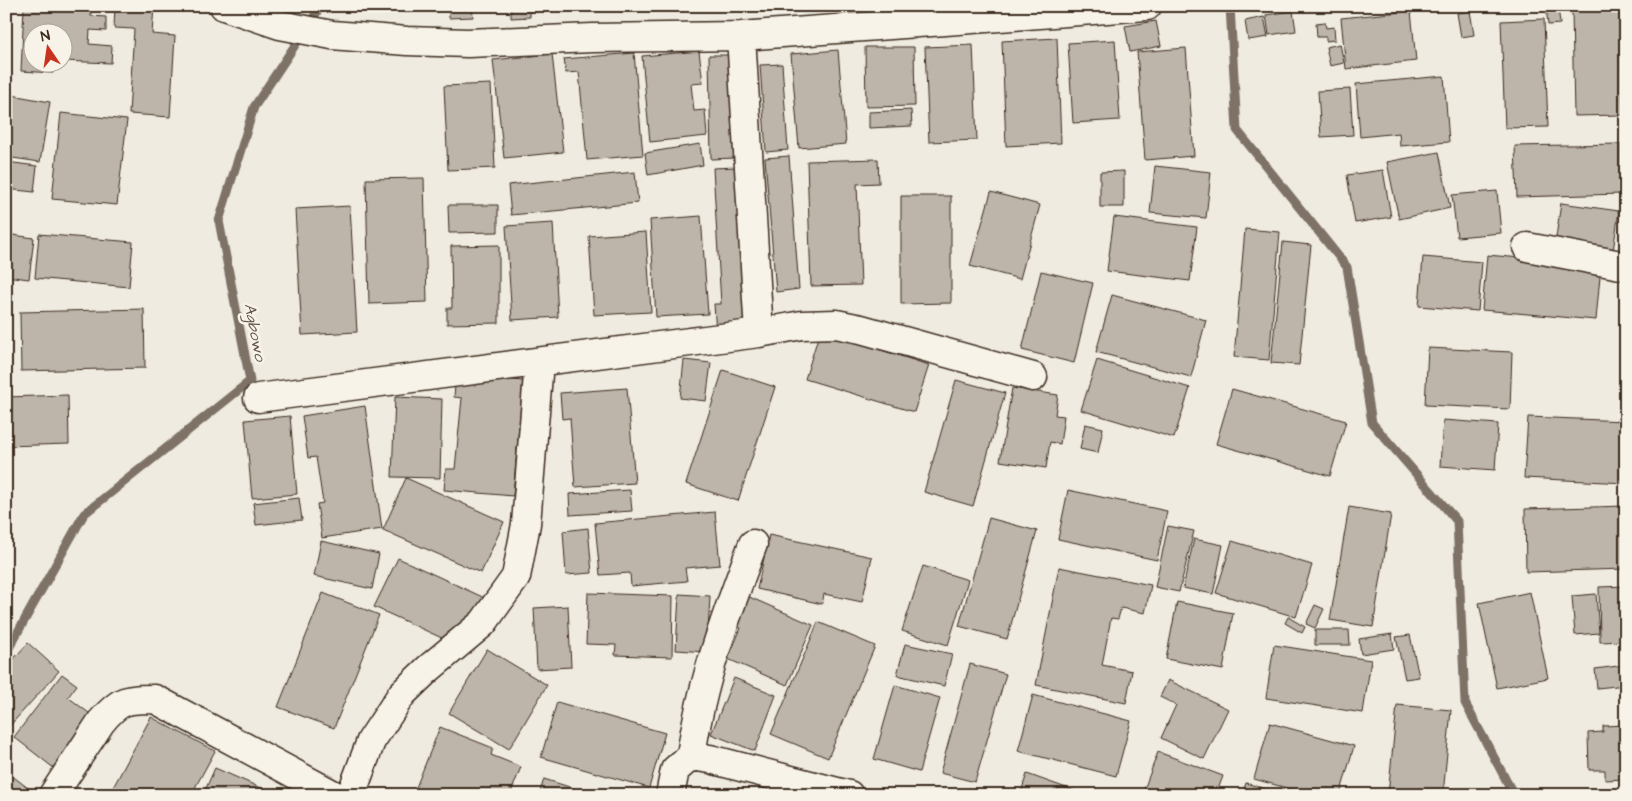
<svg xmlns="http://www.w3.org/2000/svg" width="1632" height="801" font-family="'Architects Daughter',sans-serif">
<rect width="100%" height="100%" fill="#efebe0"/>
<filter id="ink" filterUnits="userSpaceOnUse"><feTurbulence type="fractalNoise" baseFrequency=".02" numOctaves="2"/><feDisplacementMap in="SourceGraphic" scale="10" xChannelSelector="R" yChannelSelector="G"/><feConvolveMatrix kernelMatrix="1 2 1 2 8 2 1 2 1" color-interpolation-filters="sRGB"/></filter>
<g filter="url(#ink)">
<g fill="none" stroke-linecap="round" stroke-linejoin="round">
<path stroke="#7e7266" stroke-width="9" d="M 1230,6 L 1237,130 L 1347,267 L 1372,423 L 1457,521 L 1465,703 L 1514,795
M 6,650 L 10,646 L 84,514 L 250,381 L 219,221 L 254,107 L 321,6"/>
</g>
<path fill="#bdb5aa" stroke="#3b2a1e" d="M 115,6 L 154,6 L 152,34 L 175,36 L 170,117 L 129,114 L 134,29 L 114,28 Z
M 402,6 L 441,6 L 441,10 L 402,12 Z
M 449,6 L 472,6 L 473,17 L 449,18 Z
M 511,6 L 530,6 L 530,17 L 511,18 Z
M 552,6 L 593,6 L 593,7 L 552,11 Z
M 1546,6 L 1558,6 L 1560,24 L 1548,25 Z
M 24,7 L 91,10 L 91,16 L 106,17 L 106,31 L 90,30 L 89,44 L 112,46 L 111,63 L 62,61 L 62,32 L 32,32 L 32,62 L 54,62 L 53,73 L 21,71 Z
M 1620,9 L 1623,115 L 1574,116 L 1572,11 Z
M 1293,11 L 1296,31 L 1269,35 L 1266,15 Z
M 1411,11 L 1416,61 L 1346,69 L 1341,18 Z
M 1470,11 L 1474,35 L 1461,37 L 1457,13 Z
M 1264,17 L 1268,37 L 1248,40 L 1245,21 Z
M 1544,19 L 1548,127 L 1505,128 L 1501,21 Z
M 1156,21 L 1161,46 L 1130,52 L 1125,26 Z
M 1325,22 L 1326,28 L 1334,27 L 1335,40 L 1326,41 L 1326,37 L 1317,37 L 1316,23 Z
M 1057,38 L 1061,143 L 1006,146 L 1002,41 Z
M 1115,40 L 1120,120 L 1073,123 L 1068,43 Z
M 1340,44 L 1344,63 L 1330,66 L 1326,47 Z
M 973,45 L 977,140 L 929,142 L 925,47 Z
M 865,47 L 914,47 L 915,106 L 866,107 Z
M 1186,48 L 1194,156 L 1145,160 L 1137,52 Z
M 838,50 L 846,144 L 799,148 L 791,54 Z
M 699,51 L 703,83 L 691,84 L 694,111 L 705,110 L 707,136 L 650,142 L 642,56 Z
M 634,53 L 643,155 L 587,160 L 579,72 L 566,73 L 564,59 Z
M 552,54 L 563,152 L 504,158 L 493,60 Z
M 709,55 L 734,55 L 737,158 L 711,159 Z
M 782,64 L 788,150 L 766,152 L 760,65 Z
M 1444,76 L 1449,142 L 1400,146 L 1399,133 L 1360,137 L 1356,84 Z
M 491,84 L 495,168 L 448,170 L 444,86 Z
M 1350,89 L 1353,135 L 1321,137 L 1318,91 Z
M 12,95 L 50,102 L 40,162 L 6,157 L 6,128 Z
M 911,110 L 912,126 L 869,128 L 869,112 Z
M 61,113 L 127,120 L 117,205 L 52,199 Z
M 700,144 L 703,165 L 648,175 L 645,153 Z
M 1621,144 L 1622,194 L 1517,197 L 1515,146 Z
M 1439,152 L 1450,208 L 1399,219 L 1387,162 Z
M 789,156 L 799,289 L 776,292 L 765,158 Z
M 878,159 L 879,183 L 857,184 L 861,285 L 811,286 L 807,161 Z
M 6,162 L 37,166 L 34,192 L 6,189 Z
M 1155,166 L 1211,172 L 1206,218 L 1150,213 Z
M 735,167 L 745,331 L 716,333 L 714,304 L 721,304 L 713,168 Z
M 1383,170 L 1391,217 L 1355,223 L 1347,175 Z
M 1124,171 L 1124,207 L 1100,207 L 1100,172 Z
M 635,172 L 638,203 L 511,215 L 508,185 Z
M 424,178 L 427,302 L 369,304 L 366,179 Z
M 1497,191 L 1501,233 L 1457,237 L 1452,195 Z
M 991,192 L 1040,205 L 1020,279 L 970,266 Z
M 901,196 L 951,196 L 951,303 L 901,304 Z
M 1561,203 L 1619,211 L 1613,251 L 1555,244 Z
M 448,205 L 498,205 L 498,232 L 449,233 Z
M 350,206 L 357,332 L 302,335 L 295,209 Z
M 701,216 L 708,314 L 656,317 L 650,220 Z
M 1114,217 L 1197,227 L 1190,281 L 1107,271 Z
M 553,223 L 558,317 L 512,320 L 506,226 Z
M 1245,229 L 1280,232 L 1269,360 L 1234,357 Z
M 646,232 L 651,312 L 594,315 L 589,236 Z
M 6,234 L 34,238 L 29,279 L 6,276 Z
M 39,234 L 133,242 L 129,287 L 35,278 Z
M 1283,242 L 1311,245 L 1299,365 L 1271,363 Z
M 499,245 L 499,323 L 447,324 L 447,308 L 452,308 L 451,246 Z
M 1487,255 L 1601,265 L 1596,320 L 1482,310 Z
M 1423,257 L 1482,262 L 1478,311 L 1419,306 Z
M 1041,271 L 1093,283 L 1074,363 L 1022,350 Z
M 1112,295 L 1206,320 L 1191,377 L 1096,352 Z
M 144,309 L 145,368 L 21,371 L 20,312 Z
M 820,331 L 929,365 L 914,412 L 805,379 Z
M 6,344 L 9,344 L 11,392 L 6,392 Z
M 1428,348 L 1512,352 L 1510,409 L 1425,405 Z
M 684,360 L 711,363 L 706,401 L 680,398 Z
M 1097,360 L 1190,388 L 1174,438 L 1081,410 Z
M 723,370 L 775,387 L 738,501 L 686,484 Z
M 456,375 L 523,381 L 513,496 L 444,490 L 446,469 L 455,469 L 462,398 L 454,397 Z
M 956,380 L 1005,393 L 973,506 L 924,492 Z
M 627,388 L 635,483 L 575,487 L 570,418 L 562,419 L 560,393 Z
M 1012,388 L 1058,395 L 1055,415 L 1064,416 L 1060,444 L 1050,442 L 1046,468 L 1000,461 Z
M 1232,389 L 1346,421 L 1330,476 L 1216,444 Z
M 68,395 L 69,444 L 6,446 L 6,397 Z
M 395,397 L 442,399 L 440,478 L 392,477 Z
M 365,406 L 382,529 L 322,538 L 317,504 L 323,503 L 316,457 L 308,458 L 302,416 Z
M 290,416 L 297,494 L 252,498 L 245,420 Z
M 1528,417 L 1626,421 L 1626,483 L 1524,478 Z
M 1443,420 L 1498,424 L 1495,470 L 1440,466 Z
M 1085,424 L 1103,428 L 1098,453 L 1080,449 Z
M 406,478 L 504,522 L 481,573 L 383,530 Z
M 630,490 L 632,511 L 570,515 L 569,494 Z
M 1068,490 L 1167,511 L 1157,560 L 1058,539 Z
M 299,498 L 302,520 L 256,525 L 253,503 Z
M 1626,506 L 1626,569 L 1526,572 L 1525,509 Z
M 1349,507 L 1391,514 L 1373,627 L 1330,620 Z
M 715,512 L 720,565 L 685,568 L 687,581 L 631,586 L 630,573 L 600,575 L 595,523 Z
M 989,518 L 1037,531 L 1007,639 L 959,626 Z
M 1168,526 L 1194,531 L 1179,592 L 1155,587 Z
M 588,528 L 592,573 L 566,575 L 563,531 Z
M 769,535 L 872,557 L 862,602 L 824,594 L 822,604 L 757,589 Z
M 1194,539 L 1223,545 L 1213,594 L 1183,588 Z
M 321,541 L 379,554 L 372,589 L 314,576 Z
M 1232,541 L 1312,565 L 1296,617 L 1216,593 Z
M 398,558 L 489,600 L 479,622 L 468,617 L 455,644 L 374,607 Z
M 923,566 L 968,580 L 948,645 L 902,631 Z
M 1059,567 L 1151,585 L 1145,613 L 1121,608 L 1118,619 L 1111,618 L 1102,665 L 1132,671 L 1126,703 L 1036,685 Z
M 1626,586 L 1626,641 L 1600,642 L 1599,587 Z
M 1530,592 L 1548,678 L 1497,688 L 1479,603 Z
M 323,593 L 379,615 L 334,728 L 278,707 Z
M 588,593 L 673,596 L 672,657 L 615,655 L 616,645 L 586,644 Z
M 679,594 L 710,596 L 707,652 L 676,650 Z
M 1596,594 L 1599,633 L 1575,635 L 1572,596 Z
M 747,596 L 813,625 L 787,685 L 728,659 L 741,628 L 734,625 Z
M 1177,602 L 1233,613 L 1223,670 L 1166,659 Z
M 1315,605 L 1324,609 L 1315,628 L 1306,624 Z
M 568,606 L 571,667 L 537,669 L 534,608 Z
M 1288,617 L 1305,627 L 1302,633 L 1285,623 Z
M 818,622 L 875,646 L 828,758 L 771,734 Z
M 1315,630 L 1349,630 L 1350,645 L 1315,645 Z
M 1392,634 L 1394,649 L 1361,654 L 1359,639 Z
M 1410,635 L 1419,677 L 1405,679 L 1396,637 Z
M 28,643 L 59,671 L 6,730 L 6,667 Z
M 905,644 L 952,654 L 944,686 L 897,675 Z
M 1274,645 L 1371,660 L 1363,713 L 1266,698 Z
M 487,649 L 547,685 L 509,749 L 449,713 Z
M 970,664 L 1006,674 L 975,782 L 940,773 Z
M 1626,665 L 1626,685 L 1597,688 L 1595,669 Z
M 62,674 L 77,685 L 68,697 L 94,717 L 55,769 L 14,737 Z
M 734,678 L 776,695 L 755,751 L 711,734 Z
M 1168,680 L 1228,709 L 1204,759 L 1161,738 L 1176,705 L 1160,697 Z
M 895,685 L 940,698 L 919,772 L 874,759 Z
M 1033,695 L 1131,721 L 1116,776 L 1018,751 Z
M 557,702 L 665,733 L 649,788 L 541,757 Z
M 1397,705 L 1451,710 L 1443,795 L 1388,795 Z
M 151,717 L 215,751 L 191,795 L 109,795 Z
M 1270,723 L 1354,746 L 1340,795 L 1312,795 L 1254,779 Z
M 1626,725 L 1626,779 L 1605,780 L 1605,770 L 1589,770 L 1588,733 L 1603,732 L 1603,726 Z
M 440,727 L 493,748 L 491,755 L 521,767 L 510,795 L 413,795 Z
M 1158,752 L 1223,776 L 1216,795 L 1142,795 Z
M 215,768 L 277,795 L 203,795 Z
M 6,771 L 37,795 L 6,795 Z
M 1027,774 L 1086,795 L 1020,795 Z
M 544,779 L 595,795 L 539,795 Z
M 1246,783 L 1284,795 L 1242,795 Z"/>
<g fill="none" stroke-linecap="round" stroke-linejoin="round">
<g stroke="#3b2a1e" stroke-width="31">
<path id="minor" d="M 224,6 L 280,25 L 332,35 L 407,41 L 468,43 L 593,38 L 741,36 L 1147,6
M 741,36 L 759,333
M 1527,247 L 1626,266
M 258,398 L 759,333 L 802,325 L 836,324 L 861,329 L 1033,377
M 691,756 L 710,759 L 849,795
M 53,795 L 101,722 C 120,699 126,699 155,699 L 334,795
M 351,795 L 371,741 L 402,694 L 428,669 L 483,623 L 516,577 L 526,524 L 539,362
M 670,795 L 675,770 L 691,756 C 701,683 727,613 753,544"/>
</g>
<use href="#minor" stroke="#f7f3e8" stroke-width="28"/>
</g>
</g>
<g text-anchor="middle" stroke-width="5" stroke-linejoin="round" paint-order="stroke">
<g font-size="16" font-style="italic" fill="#625448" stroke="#f7f3e8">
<text transform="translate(256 332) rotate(79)" y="6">Agbowo</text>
</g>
</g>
<rect width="1632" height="801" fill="none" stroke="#f7f3e8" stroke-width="25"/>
<rect x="12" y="12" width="1607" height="776" fill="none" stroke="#3b2a1e" stroke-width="2" filter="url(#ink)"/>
<g transform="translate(48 48) rotate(347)"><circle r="24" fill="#f7f3e8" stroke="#aca397"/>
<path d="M0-4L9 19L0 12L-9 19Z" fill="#c8321e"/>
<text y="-8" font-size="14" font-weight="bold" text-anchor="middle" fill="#3b2a1e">N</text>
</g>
</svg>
